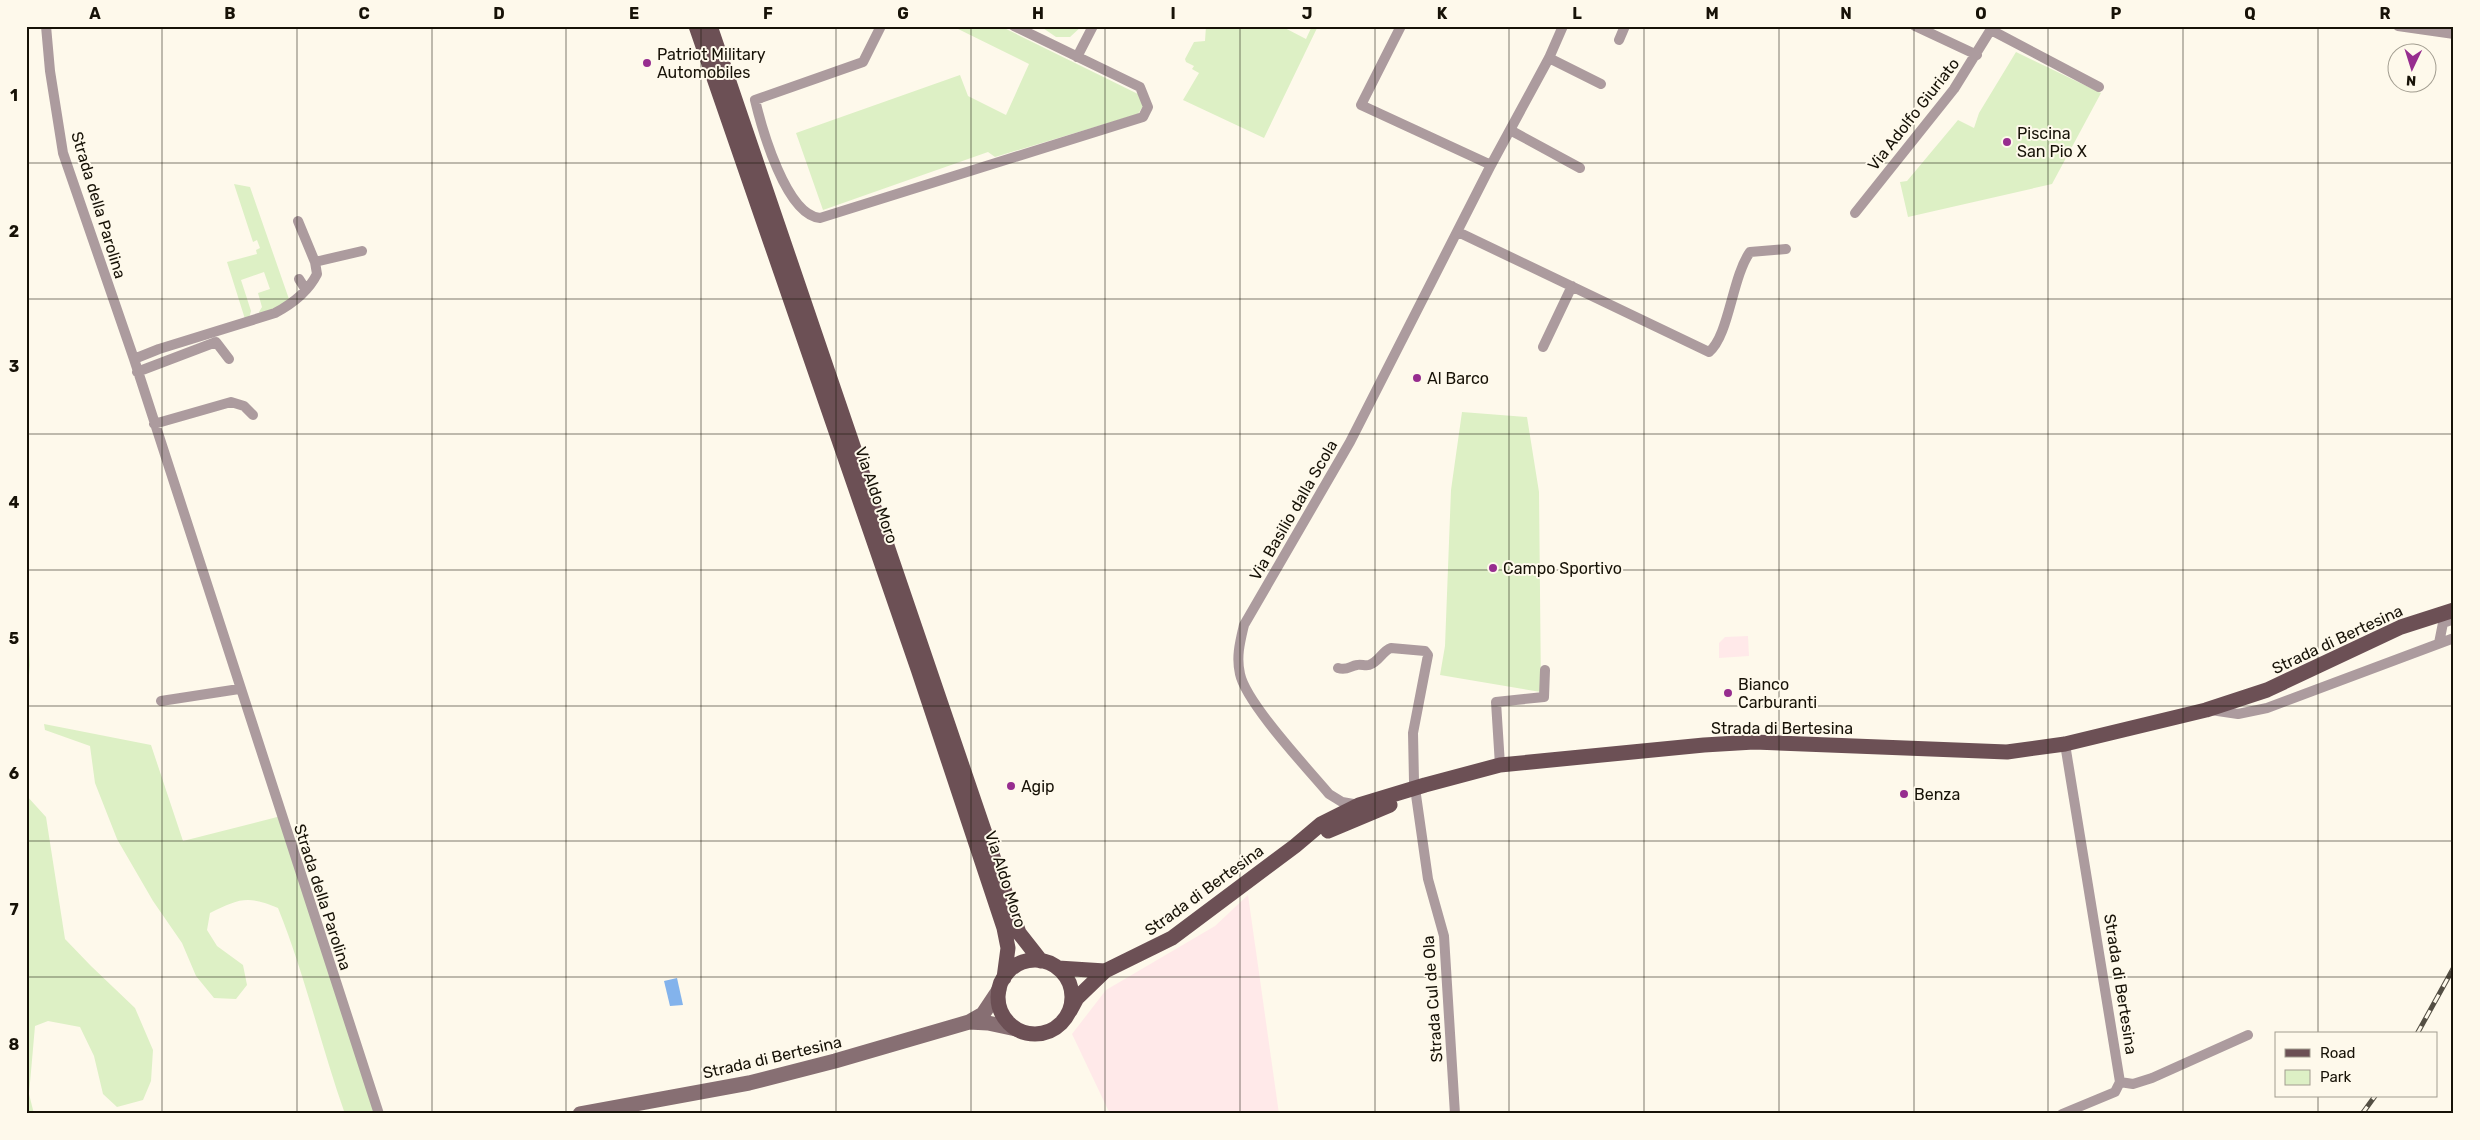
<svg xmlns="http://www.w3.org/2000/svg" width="2480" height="1140" font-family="Rubik,sans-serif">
<rect width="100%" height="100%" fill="#fef9eb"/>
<path fill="#ffe9e9" d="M 1748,636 L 1749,656 L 1719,658 L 1719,643 L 1725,637 Z
M 1248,895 L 1279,1114 L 1110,1114 L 1072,1034 L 1106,990 L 1215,926 Z"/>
<path fill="#ddf0c5" d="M 952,26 L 1000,26 L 1140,95 L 1143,106 L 1138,114 L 995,157 L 988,152 L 823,210 L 796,133 L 960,75 L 968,96 L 1006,115 L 1029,64 Z
M 1040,26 L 1082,26 L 1070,37 L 1056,37 Z
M 1206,26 L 1281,26 L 1306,39 L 1312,26 L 1318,26 L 1264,138 L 1183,100 L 1199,73 L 1192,69 L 1194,66 L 1186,62 L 1185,59 L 1194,42 L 1205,41 Z
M 2016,52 L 2101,93 L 2052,184 L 1908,217 L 1900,182 L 1907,181 L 1958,120 L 1974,128 L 1979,113 Z
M 234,184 L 250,187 L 290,302 L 260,315 L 259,312 L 262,307 L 258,293 L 270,289 L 264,272 L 241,280 L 251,311 L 249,318 L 245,319 L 227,262 L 257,254 L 256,250 L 260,248 L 257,240 L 253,242 Z
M 1462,412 L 1527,417 L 1539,492 L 1541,692 L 1440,675 L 1445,646 L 1451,490 Z
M 26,602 L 30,665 L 26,706 Z
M 44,724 L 151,745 L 183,841 L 281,816 L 379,1114 L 345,1114 C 321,1046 305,975 278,908 C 247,895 239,899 210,913 L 207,930 L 217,946 L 243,965 L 247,985 L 236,999 L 214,998 L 196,976 L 182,943 L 153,901 L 117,839 L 95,783 L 90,746 L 45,730 Z
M 26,795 L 46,817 L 65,939 L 91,966 L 135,1008 L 153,1050 L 151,1081 L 143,1100 L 117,1107 L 103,1094 L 94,1056 L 80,1027 L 48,1021 L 35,1026 L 29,1094 L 34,1114 L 26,1114 Z"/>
<path fill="#83b3ec" d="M 677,978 L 683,1005 L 670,1006 L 664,981 Z"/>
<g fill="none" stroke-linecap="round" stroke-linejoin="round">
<path stroke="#ac9b9e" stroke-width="10" d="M 46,26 L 50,71 L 63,153 L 134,359 L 379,1114
M 881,26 L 863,62 L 755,100 C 762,129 786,215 820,218 L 1143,117 L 1148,107 L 1140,87 L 1014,26
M 1401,26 L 1361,105 L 1491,165
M 1915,26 L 1977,55
M 2398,26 L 2454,34
M 1991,30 L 2099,87
M 1619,40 L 1625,26
M 1077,57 L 1093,26
M 1549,58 L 1601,84
M 1510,130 L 1580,168
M 1855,213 L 1954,89 L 1993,26
M 298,221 L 315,262
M 1458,232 L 1709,352 C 1729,336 1732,277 1750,252 L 1786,249
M 299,279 L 306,290
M 1543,347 L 1572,286
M 134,359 L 159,349 L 275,313 C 292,304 308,292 317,274 L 315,262 L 362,251
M 137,372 L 216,342 L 229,359
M 154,424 L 231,402 L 244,406 L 253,415
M 2439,643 L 2443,623 L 2454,619
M 1338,668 C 1347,671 1350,666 1357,665 C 1361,664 1365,666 1369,665 C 1379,662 1382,651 1391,648 L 1425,651 L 1428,655 L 1413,733 L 1414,781 L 1428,879 L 1444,936 L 1455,1114
M 161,701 L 239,689
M 2211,710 L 2238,714 L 2267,708 L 2454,638
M 2065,744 L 2120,1082
M 1500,765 L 1496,702 L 1544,697 L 1545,670
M 1359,805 L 1342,802 L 1329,794 C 1308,769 1246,703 1240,674 C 1236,657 1240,642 1244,625 L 1350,442 L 1491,165 L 1549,58 L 1563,26
M 2062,1114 L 2115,1092 L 2120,1082 L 2133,1084 L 2152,1078 L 2248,1035"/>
<path stroke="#876f73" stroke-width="15" d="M 969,1022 L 988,1023 L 1016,1029
M 580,1114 L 749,1083 L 835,1061 L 969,1022 L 983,1014 L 999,990"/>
<path stroke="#6c5055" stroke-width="15" d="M 696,26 L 918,669 L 1004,928 L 1008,948 L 1004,978
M 710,26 L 1019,933 L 1041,961
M 1328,831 L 1390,805
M998 997a37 37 0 1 1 74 0a37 37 0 1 1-74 0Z
M 1058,968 L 1105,971
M 1070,1011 L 1077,998 L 1105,971 L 1172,938 L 1295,846 L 1321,824 L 1359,805 L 1425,785 L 1500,765 L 1704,745 L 1754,742 L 2007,752 L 2065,744 L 2206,710 L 2267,690 L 2401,627 L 2454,610"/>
<g stroke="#544f44" stroke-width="5">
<path id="rail" d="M 2417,1034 L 2454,967
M 2362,1114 L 2375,1096"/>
</g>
<use href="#rail" stroke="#fef9eb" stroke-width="3" stroke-dasharray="9" stroke-linecap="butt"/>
</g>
<path fill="none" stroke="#171207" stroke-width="1" stroke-opacity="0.55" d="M 162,26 L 162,1114M 297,26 L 297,1114M 432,26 L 432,1114M 566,26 L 566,1114M 701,26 L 701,1114M 836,26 L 836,1114M 971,26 L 971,1114M 1105,26 L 1105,1114M 1240,26 L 1240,1114M 1375,26 L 1375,1114M 1509,26 L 1509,1114M 1644,26 L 1644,1114M 1779,26 L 1779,1114M 1914,26 L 1914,1114M 2048,26 L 2048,1114M 2183,26 L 2183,1114M 2318,26 L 2318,1034M 26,163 L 2454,163M 26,299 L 2454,299M 26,434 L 2454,434M 26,570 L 2454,570M 26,706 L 2454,706M 26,841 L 2454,841M 26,977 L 2454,977M 2318,1096 L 2318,1114"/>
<g fill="#972d8f" stroke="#fef9eb" stroke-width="2">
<circle cx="647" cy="63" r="5"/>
<circle cx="2007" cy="142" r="5"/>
<circle cx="1417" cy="378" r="5"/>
<circle cx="1493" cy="568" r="5"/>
<circle cx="1728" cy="693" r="5"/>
<circle cx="1011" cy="786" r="5"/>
<circle cx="1904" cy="794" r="5"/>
</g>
<g text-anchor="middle" stroke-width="4" stroke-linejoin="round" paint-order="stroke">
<g font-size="16" fill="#171207" stroke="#fef9eb" text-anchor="start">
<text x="657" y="60">Patriot Military<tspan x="657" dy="18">Automobiles</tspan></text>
<text x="2017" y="139">Piscina<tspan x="2017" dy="18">San Pio X</tspan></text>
<text x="1427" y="384">Al Barco</text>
<text x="1503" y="574">Campo Sportivo</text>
<text x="1738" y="690">Bianco<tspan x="1738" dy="18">Carburanti</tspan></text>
<text x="1021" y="792">Agip</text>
<text x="1914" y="800">Benza</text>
</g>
<g font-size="16" fill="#171207" stroke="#fef9eb">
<text transform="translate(1913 114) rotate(-52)" y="6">Via Adolfo Giuriato</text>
<text transform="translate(99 205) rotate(73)" y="6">Strada della Parolina</text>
<text transform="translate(877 495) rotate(71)" y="6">Via Aldo Moro</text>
<text transform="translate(1293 510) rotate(-60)" y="6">Via Basilio dalla Scola</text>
<text transform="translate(2337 639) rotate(-25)" y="6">Strada di Bertesina</text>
<text x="1782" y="734">Strada di Bertesina</text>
<text transform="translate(1006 879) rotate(72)" y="6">Via Aldo Moro</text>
<text transform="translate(1204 890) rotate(-36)" y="6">Strada di Bertesina</text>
<text transform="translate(323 897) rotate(72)" y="6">Strada della Parolina</text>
<text transform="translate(2121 984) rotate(81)" y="6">Strada di Bertesina</text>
<text transform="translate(1432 999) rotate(-94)" y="6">Strada Cul de Ola</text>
<text transform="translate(772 1057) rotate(-13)" y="6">Strada di Bertesina</text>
</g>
</g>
<rect width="2480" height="1140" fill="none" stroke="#fef9eb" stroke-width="55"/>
<rect x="2275" y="1032" width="162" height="65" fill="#fef9eb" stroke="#a29d90"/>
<rect x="2285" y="1049" width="25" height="8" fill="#6c5055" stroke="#a29d90"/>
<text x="2320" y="1058" font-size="15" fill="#171207">Road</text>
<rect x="2285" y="1070" width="25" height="15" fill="#ddf0c5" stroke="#a29d90"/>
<text x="2320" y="1082" font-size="15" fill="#171207">Park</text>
<g transform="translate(2412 68) rotate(184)"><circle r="24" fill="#fef9eb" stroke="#a29d90"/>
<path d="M0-4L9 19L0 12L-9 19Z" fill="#972d8f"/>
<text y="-8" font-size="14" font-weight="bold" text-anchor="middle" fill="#171207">N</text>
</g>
<rect x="28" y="28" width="2424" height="1084" fill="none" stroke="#171207" stroke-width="2"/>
<g font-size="16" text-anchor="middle" font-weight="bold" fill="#171207">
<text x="95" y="19">A</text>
<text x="230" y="19">B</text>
<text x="364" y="19">C</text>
<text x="499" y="19">D</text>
<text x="634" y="19">E</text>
<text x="768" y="19">F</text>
<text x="903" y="19">G</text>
<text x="1038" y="19">H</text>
<text x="1173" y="19">I</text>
<text x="1307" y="19">J</text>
<text x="1442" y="19">K</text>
<text x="1577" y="19">L</text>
<text x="1712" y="19">M</text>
<text x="1846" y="19">N</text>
<text x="1981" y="19">O</text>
<text x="2116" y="19">P</text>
<text x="2250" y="19">Q</text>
<text x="2385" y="19">R</text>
<text x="14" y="101">1</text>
<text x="14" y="237">2</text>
<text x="14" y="372">3</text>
<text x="14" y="508">4</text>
<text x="14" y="644">5</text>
<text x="14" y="779">6</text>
<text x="14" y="915">7</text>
<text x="14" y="1050">8</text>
</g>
</svg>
